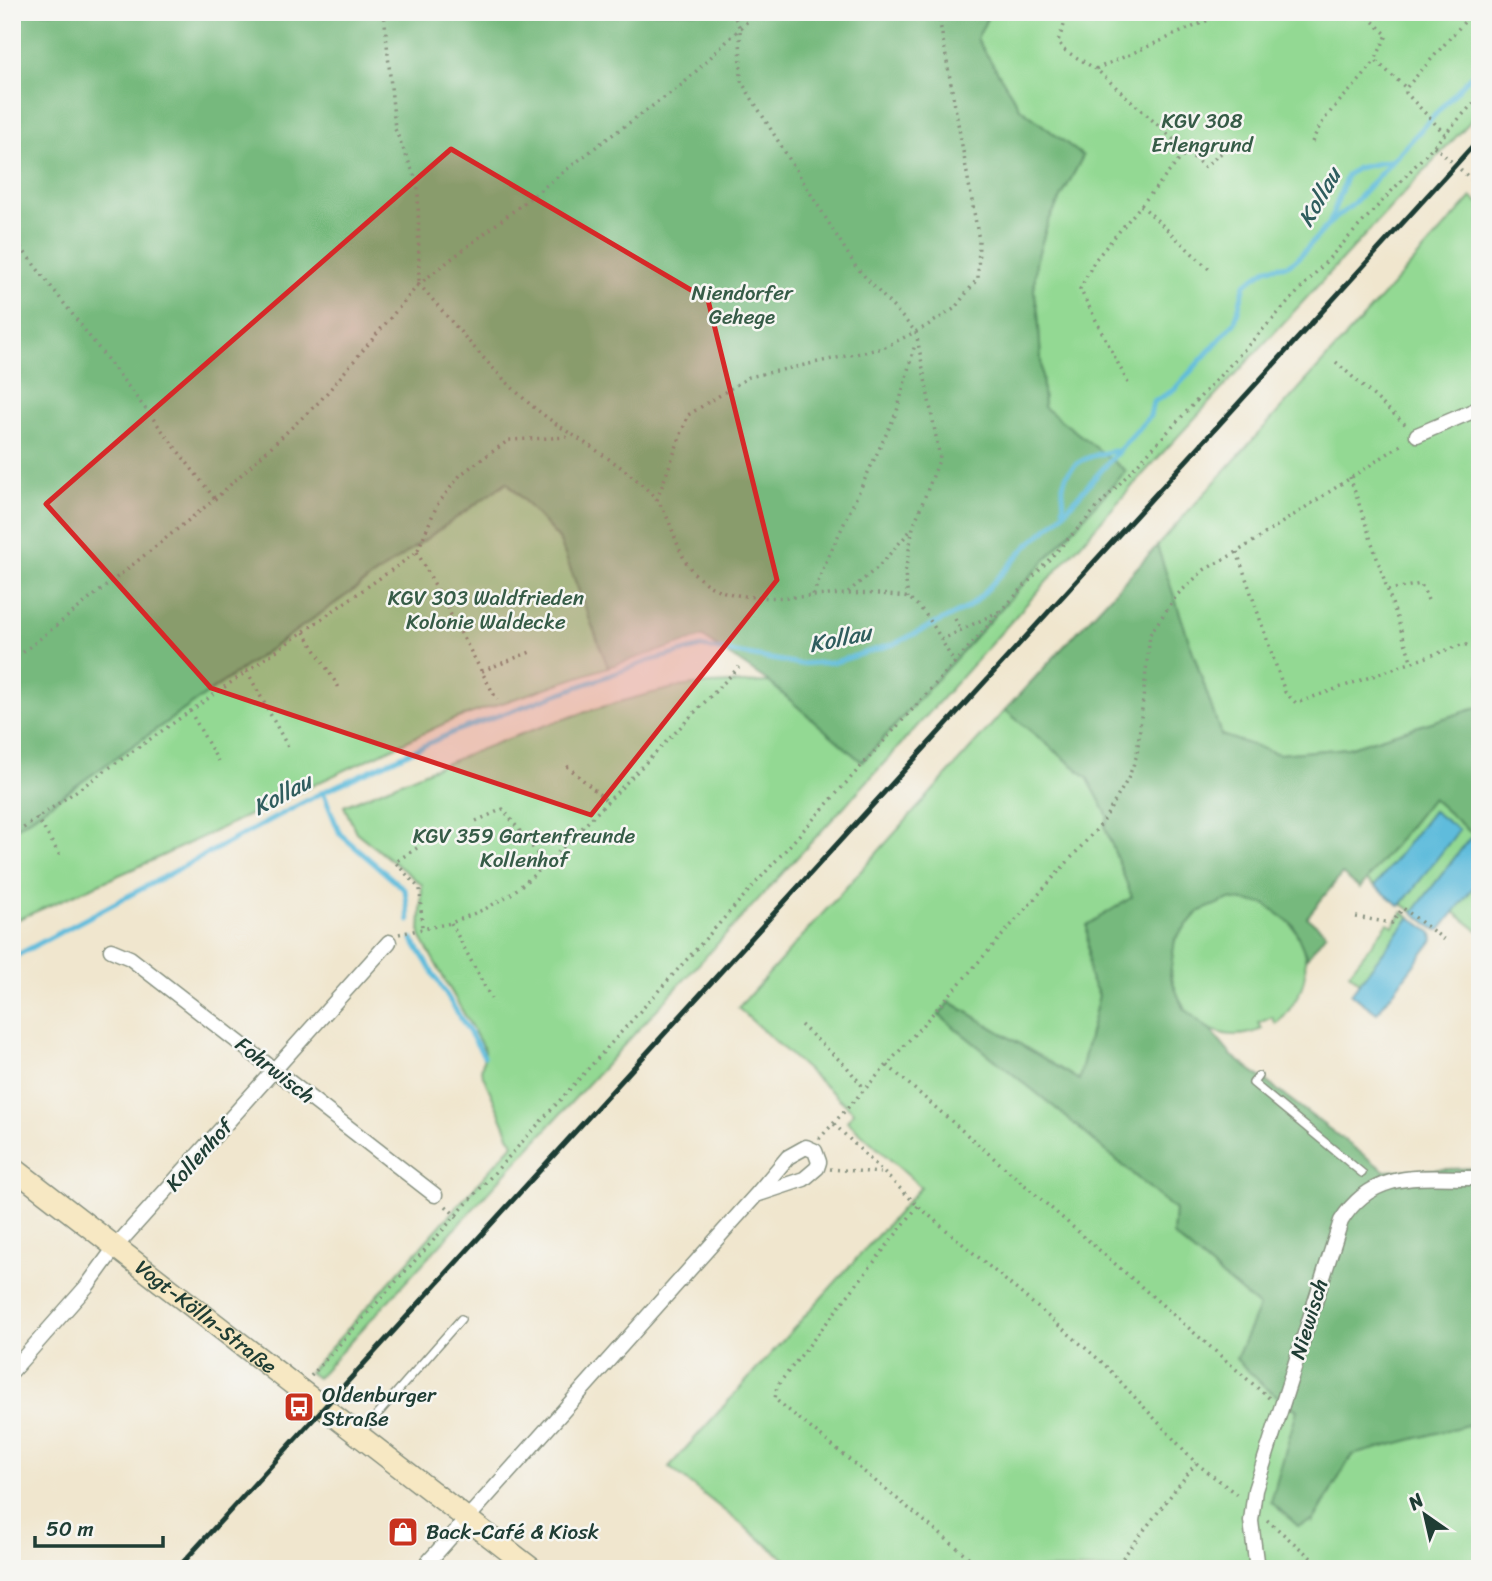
<svg xmlns="http://www.w3.org/2000/svg" width="1492" height="1581" font-family="Sriracha,sans-serif">
<rect width="100%" height="100%" fill="#f6f6f2"/>
<filter id="ink" filterUnits="userSpaceOnUse"><feTurbulence type="fractalNoise" baseFrequency=".0143" numOctaves="2"/><feDisplacementMap in="SourceGraphic" scale="14" xChannelSelector="R" yChannelSelector="G"/><feConvolveMatrix kernelMatrix="1 2 1 2 8 2 1 2 1" color-interpolation-filters="sRGB"/></filter>
<filter id="wash" filterUnits="userSpaceOnUse"><feTurbulence type="fractalNoise" baseFrequency=".00686" numOctaves="4" result="noise"/><feDisplacementMap in="SourceGraphic" scale="28" xChannelSelector="R" yChannelSelector="G"/><feGaussianBlur stdDeviation="1.57" result="paint"/><feColorMatrix in="noise" values="0 0 0 0 0 0 0 0 0 0 0 0 0 0 0 0 0 1.4 0 .05"/><feComposite in="paint" operator="in"/></filter>
<g filter="url(#wash)">
<rect width="100%" height="100%" fill="#f0e6ce"/>
<path fill="#93d993" stroke="#598b64" stroke-width="2" d="M 990,12 L 1480,12 L 1480,111 L 1144,473 L 885,762 L 317,1378 L 309,1372 L 513,1144 L 481,1071 L 485,1051 L 420,936 L 422,885 L 356,832 L 344,806 C 452,760 559,714 674,688 C 704,682 739,684 769,682 L 862,762 L 1082,437 L 1044,407 L 1038,312 L 1034,291 L 1036,262 L 1048,222 L 1083,156 L 1020,108 L 977,39 Z
M 1472,197 L 1480,204 L 1480,707 L 1348,748 L 1279,754 L 1221,735 L 1157,546 Z
M 507,482 L 559,539 L 608,667 L 452,720 L 151,861 L 12,922 L 12,831 Z
M 1005,710 L 1087,777 L 1108,816 L 1105,827 L 1132,897 L 1089,976 L 1099,995 L 1079,1080 L 951,1002 L 939,1015 L 1058,1110 L 1175,1210 L 1173,1235 L 1259,1307 L 1265,1387 L 1297,1410 L 1313,1522 L 1352,1455 L 1467,1425 L 1480,1431 L 1480,1569 L 798,1569 L 669,1467 L 921,1187 L 847,1121 L 854,1112 L 738,1008 Z
M 1432,798 L 1480,841 L 1480,846 L 1469,839 L 1413,912 L 1402,904 L 1458,830 L 1433,811 L 1375,886 L 1367,880 Z
M 1480,879 L 1480,932 L 1454,912 Z
M 1229,899 C 1240,900 1256,900 1266,905 C 1305,924 1317,969 1293,1004 C 1288,1011 1284,1019 1276,1024 L 1272,1017 L 1259,1023 L 1262,1029 C 1190,1061 1135,955 1199,911 C 1207,906 1220,903 1229,899 Z
M 1403,912 L 1410,917 L 1360,982 L 1349,973 L 1388,923 L 1393,926 Z"/>
<path fill="#76b97d" stroke="#4a7b58" stroke-width="2" d="M 12,12 L 990,12 L 977,39 L 1020,108 L 1083,156 L 1048,222 L 1036,262 L 1034,291 L 1038,312 L 1044,407 L 1126,471 L 862,762 L 769,682 L 703,637 L 608,667 L 559,539 L 507,482 L 12,831 Z
M 1157,546 L 1221,735 L 1279,754 L 1348,748 L 1480,707 L 1480,841 L 1432,798 L 1360,888 L 1342,874 L 1307,917 L 1326,933 L 1307,958 L 1293,925 L 1265,904 L 1229,899 L 1198,912 L 1175,939 L 1170,975 L 1183,1008 L 1211,1031 L 1231,1055 L 1385,1171 L 1480,1168 L 1480,1431 L 1467,1425 L 1352,1455 L 1313,1521 L 1298,1526 L 1271,1502 L 1297,1410 L 1265,1387 L 1236,1359 L 1259,1307 L 1173,1235 L 1175,1210 L 1058,1110 L 939,1015 L 950,1002 L 1079,1080 L 1099,995 L 1089,976 L 1087,925 L 1132,897 L 1105,827 L 1108,816 L 1087,777 L 1005,710 Z"/>
<path fill="#5ebcdc" stroke="#3e7c88" stroke-width="2" d="M 1433,811 L 1459,830 L 1400,906 L 1375,886 Z
M 1470,838 L 1480,846 L 1480,879 L 1440,930 L 1436,930 L 1413,912 Z
M 1410,917 L 1432,933 L 1433,940 L 1377,1013 L 1351,994 Z"/>
<g fill="none" stroke-linecap="round" stroke-linejoin="round">
<path stroke="#5ebcdc" stroke-width="5" d="M 1331,222 L 1352,205 L 1393,160
M 1063,508 C 1065,501 1062,493 1063,486 C 1068,460 1095,454 1115,451
M 323,792 L 340,834 L 405,890 L 409,921
M 412,939 L 484,1056
M 12,958 L 323,792 L 456,731 L 649,661 L 701,647 L 800,664 L 835,662 L 894,644 L 967,608 L 980,597 L 1027,546 L 1056,521 L 1150,416 L 1153,402 L 1174,390 L 1235,322 L 1245,284 L 1268,268 L 1288,265 L 1297,259 L 1329,224 L 1347,175 L 1357,168 L 1393,160 L 1480,66"/>
</g>
</g>
<g filter="url(#ink)">
<g fill="none" stroke-linecap="round" stroke-linejoin="round">
<g stroke="#889281" stroke-width="10">
<path id="lane" d="M 1258,1076 L 1253,1083 L 1362,1173
M 361,1433 L 461,1319"/>
</g>
<g stroke="#889281" stroke-width="17">
<path id="street" d="M 1417,435 L 1480,408
M 111,950 L 130,958 L 435,1195
M 12,1371 L 87,1286 L 116,1246 L 389,942
M 422,1569 L 756,1195 L 804,1179 L 817,1168 L 819,1162 L 815,1151 L 806,1147 L 788,1157 L 756,1195
M 1257,1569 L 1251,1521 L 1255,1490 L 1341,1221 C 1374,1167 1424,1179 1480,1178"/>
</g>
<g stroke="#889281" stroke-width="24">
<g id="secondary">
<path id="s1" d="M 12,1167 L 532,1569"/>
</g>
</g>
<path stroke="#889281" stroke-width="3.5" stroke-dasharray="2 5" stroke-linecap="butt" d="M 732,12 L 740,28 L 741,81 L 856,267 L 916,332 L 940,458 L 913,527 L 905,573 L 908,598
M 757,12 L 683,84 L 601,143 L 419,284 C 455,325 490,369 531,405 C 569,437 623,461 655,498 C 678,524 673,564 710,586 C 754,610 839,588 889,595 C 896,596 905,596 910,599 C 931,614 942,643 955,664
M 1069,12 L 1058,41 L 1064,50 L 1096,69 L 1204,167 L 1241,137
M 1363,12 L 1387,35 L 1375,60 L 1406,88
M 1096,69 L 1227,12
M 1445,134 L 1406,93 L 1406,88 L 1466,20 L 1458,12
M 1312,142 C 1328,104 1354,93 1375,60
M 1434,146 L 1480,187
M 1141,205 L 1211,271
M 12,236 L 215,499
M 1336,362 L 1407,426
M 1128,383 L 1080,289 L 1095,260 L 1186,152
M 1350,477 L 1411,660
M 657,500 L 688,415 L 749,377 L 883,348 L 925,327 L 954,309 L 978,278 L 979,240 L 938,12
M 417,552 L 497,700
M 1237,552 L 1285,692 L 1296,703 L 1464,644 L 1480,651
M 1388,590 L 1421,584 L 1428,600
M 848,592 L 878,567 L 912,529
M 813,595 L 825,564 L 897,411 L 915,344
M 955,619 L 961,630
M 304,632 L 341,691
M 941,640 L 1002,610
M 12,661 L 215,499 L 320,401 L 419,284 L 418,184 L 395,129 L 384,12
M 247,671 L 289,749
M 482,671 L 533,651
M 190,711 L 218,761
M 567,766 L 607,801
M 37,817 L 62,859
M 476,821 L 503,809 L 546,865
M 12,836 L 417,552 L 437,505 L 461,474 L 509,440 L 570,437
M 417,848 L 395,862 L 420,889 L 422,927
M 1356,917 L 1392,923 L 1403,908 L 1446,941
M 451,923 L 493,1002
M 399,934 L 451,923 L 485,909 L 511,894 L 546,865 L 739,667
M 801,1025 L 846,1066 L 864,1088
M 834,1124 L 918,1206 L 1103,1363 L 1196,1463 L 1240,1497
M 819,1139 L 887,1065
M 830,1169 L 882,1173
M 446,1206 L 457,1217
M 918,1206 L 777,1386 L 775,1399 L 983,1569
M 311,1376 L 1003,609 L 1480,96
M 1269,1398 L 887,1065 L 1102,823 L 1128,779 L 1137,755 L 1150,634 L 1177,595 L 1204,570 L 1237,552 L 1404,443
M 1267,1520 L 1324,1569
M 1114,1569 L 1196,1463"/>
<use href="#lane" stroke="#fff" stroke-width="7"/>
<use href="#street" stroke="#fff" stroke-width="14"/>
<use href="#secondary" stroke="#f7e8c3" stroke-width="21"/>
<path stroke="#1f3d34" stroke-width="5" d="M 177,1569 L 1480,138"/>
</g>
</g>
<path fill="#d62828" fill-opacity="0.2" stroke="#d62828" stroke-width="5" stroke-linejoin="round" d="M 451,149 L 708,300 L 777,580 L 591,815 L 211,688 L 46,504 Z"/>
<defs>
<g id="bus-square" transform="scale(1.575)"><rect x="-9" y="-9" width="18" height="18" rx="4" fill="#c8321e" stroke="#f6f6f2"/><path d="M-5-6H5V4H4V6H2V4H-2V6H-4V4H-5ZM-3.5-4V0h7V-4ZM-3.5 1.2v1.5H-2V1.2ZM2 1.2v1.5H3.5V1.2Z" fill="#fff"/></g>
<g id="shop-square" transform="scale(1.575)"><rect x="-9" y="-9" width="18" height="18" rx="4" fill="#c8321e" stroke="#f6f6f2"/><path d="M-5-2.5h2.3a2.7 3.5 0 0 1 5.4 0H5L5.5 6h-11ZM-1.5-2.5h3a1.5 2.3 0 0 0-3 0Z" fill="#fff"/></g>
</defs>
<g fill-rule="evenodd">
<use href="#bus-square" x="299" y="1407"/>
<use href="#shop-square" x="403" y="1532"/>
</g>
<g text-anchor="middle" stroke-width="5" stroke-linejoin="round" paint-order="stroke">
<g font-size="21" fill="#365c47" stroke="#f6f6f2">
<text x="1202" y="128">KGV 308<tspan x="1202" dy="24">Erlengrund</tspan></text>
<text x="742" y="300">Niendorfer<tspan x="742" dy="24">Gehege</tspan></text>
<text x="486" y="605">KGV 303 Waldfrieden<tspan x="486" dy="24">Kolonie Waldecke</tspan></text>
<text x="524" y="843">KGV 359 Gartenfreunde<tspan x="524" dy="24">Kollenhof</tspan></text>
</g>
<g font-size="21" fill="#1f3d34" stroke="#f6f6f2">
<text transform="translate(275 1070) rotate(38)" y="7">Fohrwisch</text>
<text transform="translate(199 1155) rotate(-48)" y="7">Kollenhof</text>
<text dy="7" stroke="none"><textPath href="#s1" startOffset="245">Vogt-Kölln-Straße</textPath></text>
<text transform="translate(1309 1319) rotate(-73)" y="7">Niewisch</text>
</g>
<g font-size="21" fill="#1f3d34" stroke="#f6f6f2" text-anchor="start">
<text x="322" y="1402">Oldenburger<tspan x="322" dy="24">Straße</tspan></text>
<text x="426" y="1539">Back-Café &amp; Kiosk</text>
</g>
<g font-size="23" font-style="italic" fill="#2f5d5e" stroke="#f6f6f2">
<text transform="translate(1319 197) rotate(-60)" y="8">Kollau</text>
<text transform="translate(840 638) rotate(-12)" y="8">Kollau</text>
<text transform="translate(282 794) rotate(-28)" y="8">Kollau</text>
</g>
</g>
<rect width="1492" height="1581" fill="none" stroke="#f6f6f2" stroke-width="42"/>
<g transform="translate(1425 1515) rotate(326)" stroke="#f6f6f2" stroke-width="5" paint-order="stroke">
<path d="M0-5L12 26L0 18L-12 26Z" fill="#1f3d34"/>
<text y="-10" font-size="19" font-weight="bold" text-anchor="middle" fill="#1f3d34">N</text>
</g>
<path d="M35 1536v10h128v-10" fill="none" stroke="#1f3d34" stroke-width="3.5"/>
<text x="46" y="1536" font-size="21" fill="#1f3d34" stroke="#f6f6f2" stroke-width="5" paint-order="stroke">50 m</text>
</svg>
